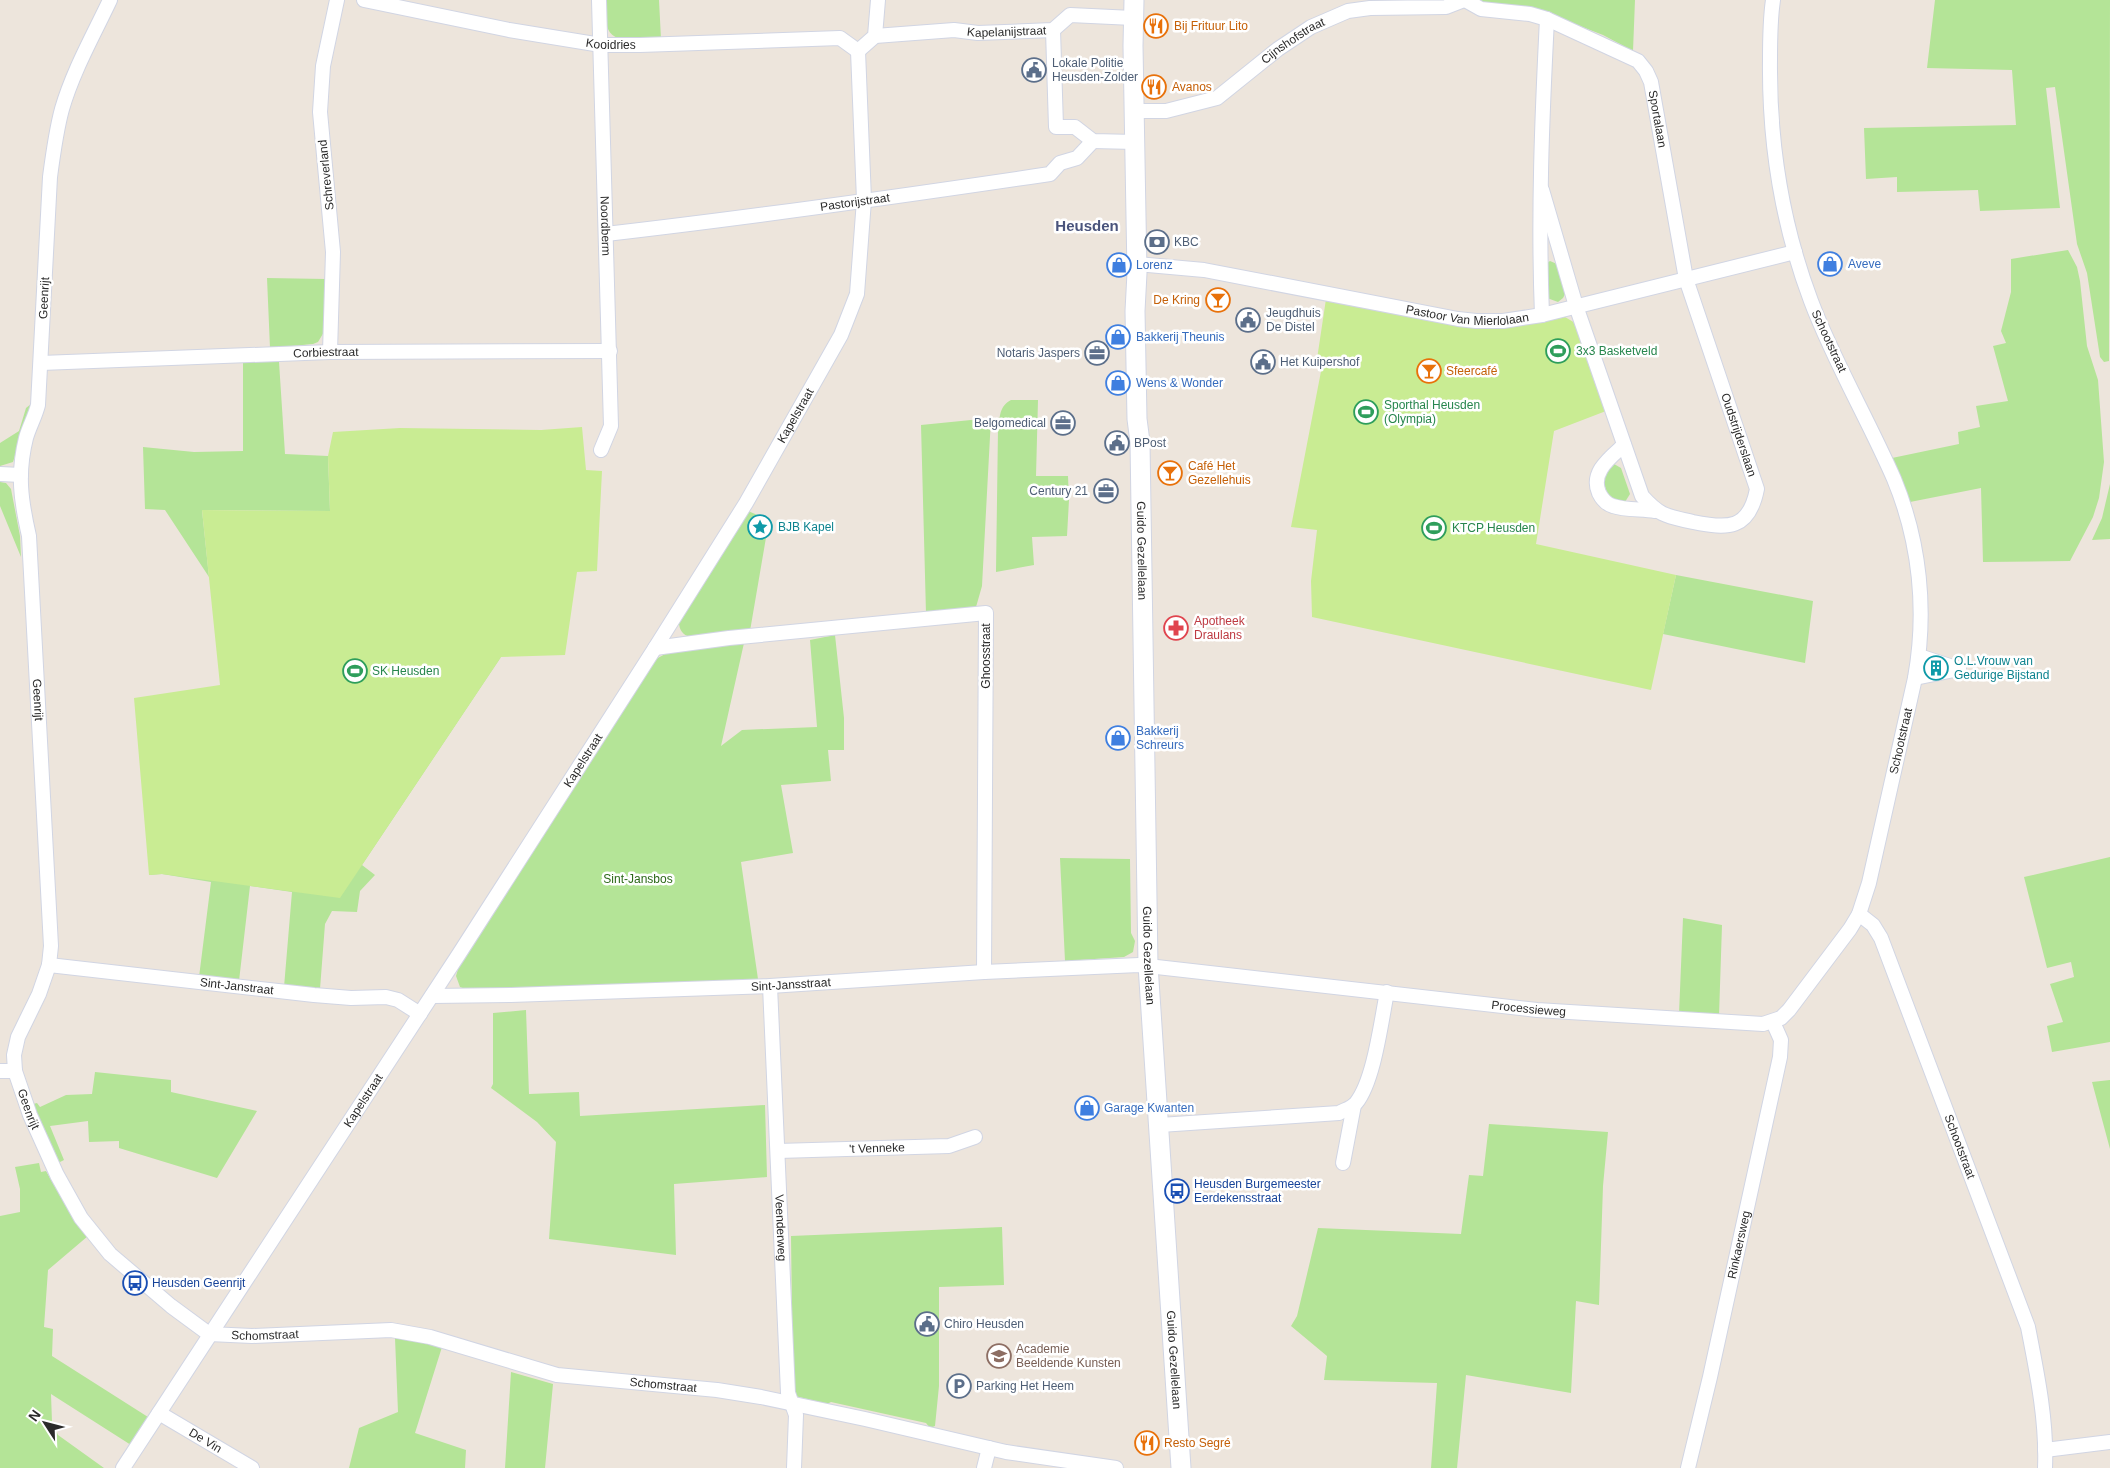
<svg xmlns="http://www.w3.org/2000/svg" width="2110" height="1468" font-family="Arial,sans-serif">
<rect width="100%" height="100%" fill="#ede5dc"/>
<path fill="#b4e497" d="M 606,0 L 659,0 L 661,39 C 647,39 615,46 608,29 C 605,21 607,9 606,0 Z
M 1477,0 L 1635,0 L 1633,51 L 1603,35 L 1541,11 L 1505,5 L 1485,4 Z
M 1935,0 L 2110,0 L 2109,361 L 2104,362 L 2100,357 L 2087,273 L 2077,244 L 2055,87 L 2046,88 L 2060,208 L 1980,211 L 1978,190 L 1897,192 L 1897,177 L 1866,179 L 1864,128 L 2016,125 L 2012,70 L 1927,68 Z
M 2068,250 L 2077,267 L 2080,281 L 2087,346 L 2098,380 L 2104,462 L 2099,498 L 2093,517 L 2070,561 L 1983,562 L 1981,488 L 1910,502 L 1892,458 L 1959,444 L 1958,432 L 1980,427 L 1976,406 L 2008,401 L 1993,346 L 2006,343 L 2001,331 L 2011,292 L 2011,259 Z
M 1550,261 L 1557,264 L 1566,292 L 1563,298 L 1558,302 L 1547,298 L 1547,263 Z
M 267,278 L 326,279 L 324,332 L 318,342 L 313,344 L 270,348 Z
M 243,361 L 279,362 L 285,454 L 328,456 L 330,511 L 202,510 L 209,577 L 165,510 L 145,509 L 143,447 L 194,452 L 243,451 Z
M 1011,400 L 1038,400 L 1036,476 L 1068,476 L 1069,500 L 1067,536 L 1032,537 L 1034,565 L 996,572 L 998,429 C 1000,417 999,406 1011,400 Z
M 31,404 L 13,462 L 0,466 L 0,443 L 19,431 L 26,408 Z
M 991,418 L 982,586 L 976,607 L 926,613 L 921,425 Z
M 1614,464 L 1621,468 L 1630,494 L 1625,502 C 1610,501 1606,493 1603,479 L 1611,466 Z
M 0,482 L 6,483 L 11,489 L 20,536 L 21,557 L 0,506 Z
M 2110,484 L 2110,539 L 2092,540 L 2102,518 Z
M 748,511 L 769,520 L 750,631 L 690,637 C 683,635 679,630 679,622 Z
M 1676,575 L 1813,601 L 1805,663 L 1663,634 Z
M 835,635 L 844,718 L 844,750 L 828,750 L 831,781 L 781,785 L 793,853 L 741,862 L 758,979 L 468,990 L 460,987 L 456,976 L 460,962 L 656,659 L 667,653 L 744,643 L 721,746 L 742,730 L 817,727 L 810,640 Z
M 501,657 L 362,865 L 375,875 L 360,891 L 357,912 L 332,911 L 325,924 L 320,989 L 284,987 L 292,892 L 250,886 L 239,981 L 199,977 L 211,882 L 162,874 L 149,875 Z
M 2110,857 L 2110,1042 L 2052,1052 L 2047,1026 L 2063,1022 L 2050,984 L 2074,977 L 2071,962 L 2047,968 L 2024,877 Z
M 1060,858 L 1130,859 L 1131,933 L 1135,941 L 1133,952 L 1124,957 L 1065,961 Z
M 1683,918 L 1722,925 L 1719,1016 L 1679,1014 Z
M 526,1010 L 529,1094 L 579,1092 L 580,1116 L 765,1105 L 767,1177 L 674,1184 L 676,1255 L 549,1239 L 556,1142 L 537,1122 L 491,1088 L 493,1084 L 493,1013 Z
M 2110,1069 L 2110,1149 L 2092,1082 L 2110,1080 Z
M 95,1072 L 171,1080 L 171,1092 L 257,1111 L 217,1178 L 119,1148 L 119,1141 L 89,1142 L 88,1121 L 50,1126 L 64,1160 L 58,1163 L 33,1104 L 37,1103 L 40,1107 L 66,1095 L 92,1094 Z
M 1489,1124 L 1608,1132 L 1603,1186 L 1599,1305 L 1576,1301 L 1571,1393 L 1466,1375 L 1457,1468 L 1431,1468 L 1437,1383 L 1324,1380 L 1327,1356 L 1291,1326 L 1297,1316 L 1318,1228 L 1461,1234 L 1469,1175 L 1483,1176 Z
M 39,1163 L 41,1172 L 46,1171 L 72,1217 L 88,1236 L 48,1270 L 44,1327 L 53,1329 L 52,1356 L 148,1417 L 131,1445 L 51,1394 L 52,1422 L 58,1435 L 104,1468 L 0,1468 L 0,1216 L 20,1212 L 20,1189 L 15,1167 Z
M 1002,1227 L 1004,1285 L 939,1287 L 939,1386 L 935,1426 L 930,1428 L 926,1423 L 831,1402 L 827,1404 L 795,1396 L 793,1392 L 791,1236 Z
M 395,1338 L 410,1339 L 442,1347 L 415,1433 L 466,1450 L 465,1468 L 349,1468 L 359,1428 L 398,1412 Z
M 511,1372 L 553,1384 L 545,1468 L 505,1468 Z"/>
<path fill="#c9ec93" d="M 1326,299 L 1437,321 L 1557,316 L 1565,317 L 1575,323 L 1606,411 L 1554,431 L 1536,544 L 1676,575 L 1651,690 L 1312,617 L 1311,581 L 1317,530 L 1291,527 L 1323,361 L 1317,359 Z
M 582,427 L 586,470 L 602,471 L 597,571 L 577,572 L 565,655 L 501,657 L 340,898 L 162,874 L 149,875 L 134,698 L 220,685 L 202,510 L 330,511 L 328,456 L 333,432 L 400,428 L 541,430 Z"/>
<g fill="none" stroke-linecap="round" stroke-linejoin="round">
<g stroke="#d1d5e3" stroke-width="16">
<g id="minor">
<path id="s1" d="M 110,0 C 93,36 73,71 62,109 C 56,131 53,154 50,177 L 38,405 C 35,417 29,427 26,438 C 17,474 21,501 29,536 L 51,946 L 49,965 L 39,994 L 18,1037 L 14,1055 L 15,1071 L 30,1115 L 57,1175 L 81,1218 L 110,1254 L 171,1306 L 209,1334"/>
<path id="s2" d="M 364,0 L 509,30 L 601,45 L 640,45 L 840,38 L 858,51"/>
<path id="s3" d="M 599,0 L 611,426 L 601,450"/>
<path id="s4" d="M 1465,0 L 1481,9 L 1530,14 L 1547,19 L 1638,61 L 1646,71 L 1651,82 L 1686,279 L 1757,489 C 1749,530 1728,529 1693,522 C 1667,516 1661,517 1642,496 L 1576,306 L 1542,190"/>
<path d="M 1053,30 L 1056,127 L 1075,127 L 1093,141 L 1135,142"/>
<path id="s5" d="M 875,36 L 954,30 L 978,33 L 1053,30 L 1070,15 L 1133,18"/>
<path d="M 858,51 L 875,36 L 878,0"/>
<path id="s6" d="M 1134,111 L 1166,111 L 1217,98 L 1278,49 L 1311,27 L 1348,11 L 1370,8 L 1446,7 L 1464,0"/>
<path id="s7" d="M 606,234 C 754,217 902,196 1050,174 L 1060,163 L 1077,158 L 1093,141"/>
<path id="s8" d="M 1137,264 L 1204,270 L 1458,319 L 1476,321 L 1503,321 L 1542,315 L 1795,252"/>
<path d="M 1542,315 C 1538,216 1542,117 1547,19"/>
<path d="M 330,352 L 333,252 L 320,112 L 323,66 L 337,0"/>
<path id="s9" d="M 41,363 L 330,352 L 610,351"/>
<path d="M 1624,445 C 1610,458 1590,472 1599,493 C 1602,499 1606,504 1613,506 C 1625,510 1641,509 1655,511"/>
<path d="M 0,474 L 21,475"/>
<path d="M 655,648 L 729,638 L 986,613 L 984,972"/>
<path d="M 1919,656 L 1959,669"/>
<path d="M 1915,678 L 1959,669"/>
<path id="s10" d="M 1859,914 L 1873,925 L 1881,938 L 2028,1327 C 2037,1373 2047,1421 2045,1468"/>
<path id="s11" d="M 49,965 L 314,995 L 351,998 L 386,997 L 398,1000 L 420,1014"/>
<path id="s12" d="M 770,986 L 788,1393 L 796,1415 L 794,1468"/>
<path id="s13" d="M 432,996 L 511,995 L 770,986 L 984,972 L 1139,965 L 1537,1010 L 1763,1024 L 1781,1018 L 1789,1010 L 1850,929 L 1859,914 L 1869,883 L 1915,678 C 1927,611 1920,542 1894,479 C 1868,419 1834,362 1811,301 C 1782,224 1769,142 1770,60 C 1770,40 1770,20 1773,0"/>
<path d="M 0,1071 L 15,1071"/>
<path d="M 1160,1125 L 1339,1113 C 1344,1110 1352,1108 1356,1103 C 1374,1081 1381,1022 1387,992"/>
<path id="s14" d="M 778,1151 L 949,1146 L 975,1137"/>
<path d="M 1343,1163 L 1354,1105"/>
<path id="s15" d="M 209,1334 L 252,1336 L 391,1330 L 430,1337 L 557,1375 L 717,1390 L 761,1397 L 865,1419 L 1006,1452 L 1116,1468"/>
<path id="s16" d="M 159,1413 L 252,1468"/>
<path d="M 2045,1450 L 2110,1442"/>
<path id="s17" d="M 123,1468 L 459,954 L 655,648 L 746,503 L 841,335 L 857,294 L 864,200 L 858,51"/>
<path d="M 984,1468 L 989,1448"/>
<path id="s18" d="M 1688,1468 L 1710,1377 L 1780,1057 L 1781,1040 L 1773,1022"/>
</g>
</g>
<g stroke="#d1d5e3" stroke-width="21">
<g id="secondary">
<path id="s19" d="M 1134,0 L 1133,46 L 1137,273 L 1135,311 L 1137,419 L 1140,442 L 1148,965 L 1181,1468"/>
</g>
</g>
<use href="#minor" stroke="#fff" stroke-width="14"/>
<use href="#secondary" stroke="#fff" stroke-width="19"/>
</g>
<defs>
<g id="restaurant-ring" transform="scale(1.25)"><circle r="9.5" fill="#fff" stroke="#e8710a" stroke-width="1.5"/><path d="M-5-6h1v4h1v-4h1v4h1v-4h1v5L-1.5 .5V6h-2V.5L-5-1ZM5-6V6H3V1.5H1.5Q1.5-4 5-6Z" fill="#e8710a"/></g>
<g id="civic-ring" transform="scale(1.25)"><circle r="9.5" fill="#fff" stroke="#5c6f8a" stroke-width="1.5"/><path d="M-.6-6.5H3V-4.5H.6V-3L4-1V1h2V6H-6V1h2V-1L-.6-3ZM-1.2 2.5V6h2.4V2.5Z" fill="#5c6f8a"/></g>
<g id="bank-ring" transform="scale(1.25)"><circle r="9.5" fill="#fff" stroke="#5c6f8a" stroke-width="1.5"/><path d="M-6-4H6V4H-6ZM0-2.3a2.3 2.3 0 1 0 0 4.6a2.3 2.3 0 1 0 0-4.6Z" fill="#5c6f8a"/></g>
<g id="shop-ring" transform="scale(1.25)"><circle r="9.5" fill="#fff" stroke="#3f7fe0" stroke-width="1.5"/><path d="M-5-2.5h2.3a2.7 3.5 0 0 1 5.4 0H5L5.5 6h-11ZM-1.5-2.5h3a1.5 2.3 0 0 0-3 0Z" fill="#3f7fe0"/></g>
<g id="bar-ring" transform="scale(1.25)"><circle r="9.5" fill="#fff" stroke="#e8710a" stroke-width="1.5"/><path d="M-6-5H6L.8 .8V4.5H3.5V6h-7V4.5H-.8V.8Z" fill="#e8710a"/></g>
<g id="stadium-ring" transform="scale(1.25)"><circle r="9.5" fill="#fff" stroke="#2e9e5b" stroke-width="1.5"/><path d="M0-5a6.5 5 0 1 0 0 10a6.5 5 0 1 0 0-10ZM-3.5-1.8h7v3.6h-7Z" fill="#2e9e5b"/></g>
<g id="office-ring" transform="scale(1.25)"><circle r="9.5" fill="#fff" stroke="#5c6f8a" stroke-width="1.5"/><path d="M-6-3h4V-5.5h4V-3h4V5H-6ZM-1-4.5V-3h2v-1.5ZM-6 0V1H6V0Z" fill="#5c6f8a"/></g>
<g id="sight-ring" transform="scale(1.25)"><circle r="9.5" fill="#fff" stroke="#0f9aa8" stroke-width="1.5"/><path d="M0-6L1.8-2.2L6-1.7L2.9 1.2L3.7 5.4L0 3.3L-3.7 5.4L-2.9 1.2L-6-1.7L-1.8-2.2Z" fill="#0f9aa8"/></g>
<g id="pharmacy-ring" transform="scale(1.25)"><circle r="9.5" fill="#fff" stroke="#e0444e" stroke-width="1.5"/><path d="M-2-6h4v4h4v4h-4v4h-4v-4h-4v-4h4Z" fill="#e0444e"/></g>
<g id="building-ring" transform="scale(1.25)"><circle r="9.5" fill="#fff" stroke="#0f9aa8" stroke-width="1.5"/><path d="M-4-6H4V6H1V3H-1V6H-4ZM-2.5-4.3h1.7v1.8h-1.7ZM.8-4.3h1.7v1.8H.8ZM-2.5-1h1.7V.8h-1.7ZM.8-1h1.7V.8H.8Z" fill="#0f9aa8"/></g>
<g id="bus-ring" transform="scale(1.25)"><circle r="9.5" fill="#fff" stroke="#1a4fb4" stroke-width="1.5"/><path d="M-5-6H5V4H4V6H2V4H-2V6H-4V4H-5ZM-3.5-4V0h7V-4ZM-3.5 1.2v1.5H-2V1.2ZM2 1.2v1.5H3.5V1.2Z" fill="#1a4fb4"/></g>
<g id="university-ring" transform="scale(1.25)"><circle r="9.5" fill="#fff" stroke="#8d6e63" stroke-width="1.5"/><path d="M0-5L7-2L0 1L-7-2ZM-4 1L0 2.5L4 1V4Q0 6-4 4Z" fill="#8d6e63"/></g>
<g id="parking-ring" transform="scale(1.25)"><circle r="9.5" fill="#fff" stroke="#5c6f8a" stroke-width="1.5"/><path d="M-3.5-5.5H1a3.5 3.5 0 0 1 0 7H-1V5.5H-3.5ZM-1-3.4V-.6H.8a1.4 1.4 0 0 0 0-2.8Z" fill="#5c6f8a"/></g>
</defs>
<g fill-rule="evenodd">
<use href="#restaurant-ring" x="1156" y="26"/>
<use href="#civic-ring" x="1034" y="70"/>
<use href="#restaurant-ring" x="1154" y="87"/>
<use href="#bank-ring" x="1157" y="242"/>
<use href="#shop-ring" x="1830" y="264"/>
<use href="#shop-ring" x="1119" y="265"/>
<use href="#bar-ring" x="1218" y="300"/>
<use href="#civic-ring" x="1248" y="320"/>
<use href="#shop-ring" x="1118" y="337"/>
<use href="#stadium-ring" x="1558" y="351"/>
<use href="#office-ring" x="1097" y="353"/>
<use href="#civic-ring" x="1263" y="362"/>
<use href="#bar-ring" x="1429" y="371"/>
<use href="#shop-ring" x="1118" y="383"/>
<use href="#stadium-ring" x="1366" y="412"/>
<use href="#office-ring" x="1063" y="423"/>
<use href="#civic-ring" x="1117" y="443"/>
<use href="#bar-ring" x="1170" y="473"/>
<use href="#office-ring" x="1106" y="491"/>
<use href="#sight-ring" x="760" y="527"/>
<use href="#stadium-ring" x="1434" y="528"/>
<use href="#pharmacy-ring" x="1176" y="628"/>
<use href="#building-ring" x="1936" y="668"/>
<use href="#stadium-ring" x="355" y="671"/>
<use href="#shop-ring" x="1118" y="738"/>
<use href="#shop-ring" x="1087" y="1108"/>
<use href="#bus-ring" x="1177" y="1191"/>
<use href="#bus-ring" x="135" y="1283"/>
<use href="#civic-ring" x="927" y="1324"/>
<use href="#university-ring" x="999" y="1356"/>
<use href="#parking-ring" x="959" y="1386"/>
<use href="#restaurant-ring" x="1147" y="1443"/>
</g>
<g text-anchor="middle" stroke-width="5" stroke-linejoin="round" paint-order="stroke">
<g font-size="12" fill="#c56008" stroke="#fff" text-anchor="start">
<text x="1174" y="30">Bij Frituur Lito</text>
<text x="1172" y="91">Avanos</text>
<text x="1200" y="304" text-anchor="end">De Kring</text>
<text x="1446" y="375">Sfeercafé</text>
<text x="1188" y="470">Café Het<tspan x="1188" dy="14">Gezellehuis</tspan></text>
<text x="1164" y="1447">Resto Segré</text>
</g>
<g font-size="12" fill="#2a2a2a" stroke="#fff">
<text dy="4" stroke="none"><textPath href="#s5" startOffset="132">Kapelanijstraat</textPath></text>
<text dy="4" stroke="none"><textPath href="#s6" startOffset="180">Cijnshofstraat</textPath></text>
<text dy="4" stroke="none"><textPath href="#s2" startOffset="251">Kooidries</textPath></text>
<text dy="4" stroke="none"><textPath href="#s4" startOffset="248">Sportalaan</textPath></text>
<text transform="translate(326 175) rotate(-96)" y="4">Schreverland</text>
<text dy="4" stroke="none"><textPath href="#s7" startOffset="251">Pastorijstraat</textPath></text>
<text dy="4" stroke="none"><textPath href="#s3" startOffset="226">Noordberm</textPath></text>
<text transform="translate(44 298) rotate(-87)" y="4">Geenrijt</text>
<text dy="4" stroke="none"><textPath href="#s8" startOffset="335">Pastoor Van Mierlolaan</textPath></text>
<text transform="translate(1829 341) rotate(65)" y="4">Schootstraat</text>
<text dy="4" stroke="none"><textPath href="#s9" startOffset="285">Corbiestraat</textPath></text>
<text dy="4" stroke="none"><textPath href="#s17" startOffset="1249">Kapelstraat</textPath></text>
<text dy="4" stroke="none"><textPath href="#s4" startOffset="575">Oudstrijderslaan</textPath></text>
<text dy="4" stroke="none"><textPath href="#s19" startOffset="551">Guido Gezellelaan</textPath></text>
<text transform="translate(986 656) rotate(-90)" y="4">Ghoosstraat</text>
<text dy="4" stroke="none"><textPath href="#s1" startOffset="715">Geenrijt</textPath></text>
<text dy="4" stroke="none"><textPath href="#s13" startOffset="1662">Schootstraat</textPath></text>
<text dy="4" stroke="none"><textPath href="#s17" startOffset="844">Kapelstraat</textPath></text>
<text dy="4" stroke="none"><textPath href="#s19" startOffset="956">Guido Gezellelaan</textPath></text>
<text dy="4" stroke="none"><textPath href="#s13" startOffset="359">Sint-Jansstraat</textPath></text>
<text dy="4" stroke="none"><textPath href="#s11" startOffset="189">Sint-Janstraat</textPath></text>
<text dy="4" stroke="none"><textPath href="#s13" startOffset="1100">Processieweg</textPath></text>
<text dy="4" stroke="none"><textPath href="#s17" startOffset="439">Kapelstraat</textPath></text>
<text dy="4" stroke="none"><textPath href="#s1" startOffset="1134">Geenrijt</textPath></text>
<text dy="4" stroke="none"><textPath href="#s10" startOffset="256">Schootstraat</textPath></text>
<text dy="4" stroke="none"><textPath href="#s14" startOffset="99">'t Venneke</textPath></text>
<text dy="4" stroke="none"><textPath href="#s12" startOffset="242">Veenderweg</textPath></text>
<text dy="4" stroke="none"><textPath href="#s18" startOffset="229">Rinkaersweg</textPath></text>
<text dy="4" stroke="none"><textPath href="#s15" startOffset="56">Schomstraat</textPath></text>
<text dy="4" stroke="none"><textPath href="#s19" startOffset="1361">Guido Gezellelaan</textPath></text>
<text dy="4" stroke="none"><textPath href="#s15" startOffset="461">Schomstraat</textPath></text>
<text dy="4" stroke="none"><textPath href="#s16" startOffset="54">De Vin</textPath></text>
</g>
<g font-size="12" fill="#4e5e75" stroke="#fff" text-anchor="start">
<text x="1052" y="67">Lokale Politie<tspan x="1052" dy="14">Heusden-Zolder</tspan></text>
<text x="1174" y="246">KBC</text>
<text x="1266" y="317">Jeugdhuis<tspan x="1266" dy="14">De Distel</tspan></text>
<text x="1080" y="357" text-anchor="end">Notaris Jaspers</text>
<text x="1280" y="366">Het Kuipershof</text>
<text x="1046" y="427" text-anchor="end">Belgomedical</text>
<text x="1134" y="447">BPost</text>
<text x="1088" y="495" text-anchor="end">Century 21</text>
<text x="944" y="1328">Chiro Heusden</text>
<text x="976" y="1390">Parking Het Heem</text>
</g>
<g font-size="12" fill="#366cbe" stroke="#fff" text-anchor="start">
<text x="1848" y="268">Aveve</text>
<text x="1136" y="269">Lorenz</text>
<text x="1136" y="341">Bakkerij Theunis</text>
<text x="1136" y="387">Wens &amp; Wonder</text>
<text x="1136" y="735">Bakkerij<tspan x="1136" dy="14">Schreurs</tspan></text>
<text x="1104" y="1112">Garage Kwanten</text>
</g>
<g font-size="12" fill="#27864d" stroke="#fff" text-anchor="start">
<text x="1576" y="355">3x3 Basketveld</text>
<text x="1384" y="409">Sporthal Heusden<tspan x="1384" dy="14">(Olympia)</tspan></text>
<text x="1452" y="532">KTCP Heusden</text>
<text x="372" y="675">SK Heusden</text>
</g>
<g font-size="12" fill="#0d838f" stroke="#fff" text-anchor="start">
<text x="778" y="531">BJB Kapel</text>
<text x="1954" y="665">O.L.Vrouw van<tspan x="1954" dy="14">Gedurige Bijstand</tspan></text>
</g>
<g font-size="12" fill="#be3a42" stroke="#fff" text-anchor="start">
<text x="1194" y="625">Apotheek<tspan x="1194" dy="14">Draulans</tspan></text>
</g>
<g font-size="12" fill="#2c6919" stroke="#fff">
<text x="638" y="883">Sint-Jansbos</text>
</g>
<g font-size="12" fill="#164399" stroke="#fff" text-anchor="start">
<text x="1194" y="1188">Heusden Burgemeester<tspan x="1194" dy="14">Eerdekensstraat</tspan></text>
<text x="152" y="1287">Heusden Geenrijt</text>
</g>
<g font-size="12" fill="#785e54" stroke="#fff" text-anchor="start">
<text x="1016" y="1353">Academie<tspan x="1016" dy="14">Beeldende Kunsten</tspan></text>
</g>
<g font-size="15" font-weight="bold" fill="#4a547c" stroke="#fff">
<text x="1087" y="231">Heusden</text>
</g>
</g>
<g transform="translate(45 1423) rotate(306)" stroke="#ffffff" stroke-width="4" paint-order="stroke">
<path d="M0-4L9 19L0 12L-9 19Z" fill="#2a2a2a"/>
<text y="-8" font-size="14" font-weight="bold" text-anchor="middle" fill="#2a2a2a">N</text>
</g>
</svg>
